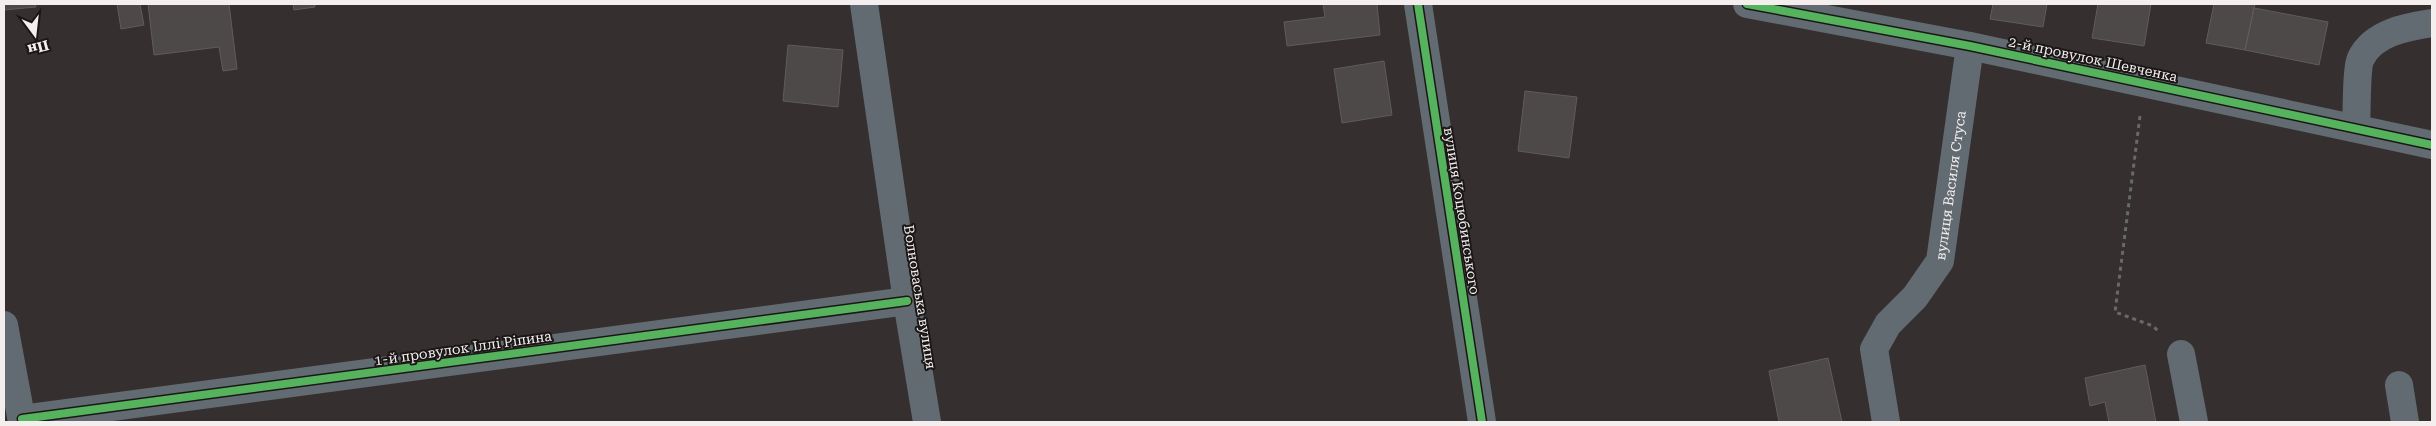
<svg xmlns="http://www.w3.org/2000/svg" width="2436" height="426" font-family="'Roboto Serif',serif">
<rect width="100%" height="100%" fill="#352f2f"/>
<path fill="#4d4949" stroke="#605c5c" d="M 4,4 L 35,4 L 36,7 L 4,10 Z
M 117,4 L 140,4 L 144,25 L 121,29 Z
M 148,4 L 229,4 L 237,69 L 223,71 L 219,47 L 154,55 Z
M 293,4 L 315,4 L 315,7 L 294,10 Z
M 1323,4 L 1377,4 L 1380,35 L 1287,46 L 1284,22 L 1325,17 Z
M 1993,4 L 2047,4 L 2043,27 L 1990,19 Z
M 2098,4 L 2151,4 L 2144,46 L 2092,38 Z
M 2214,4 L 2255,4 L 2245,50 L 2206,43 Z
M 2254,8 L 2328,22 L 2319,65 L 2245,50 Z
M 788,45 L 843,50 L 838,107 L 783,101 Z
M 1384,61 L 1392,115 L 1342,123 L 1334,69 Z
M 1525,91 L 1577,97 L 1569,158 L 1518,151 Z
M 1828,358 L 1842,422 L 1779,422 L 1769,371 Z
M 2145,365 L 2156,422 L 2109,422 L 2105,402 L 2090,406 L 2085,378 Z"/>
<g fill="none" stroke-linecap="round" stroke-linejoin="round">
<path stroke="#666a6b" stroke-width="3" stroke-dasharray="4 4" stroke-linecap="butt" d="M 2140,116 L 2115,312 L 2153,326 L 2159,332"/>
<g stroke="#616b71" stroke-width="28">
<path d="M 864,4 L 907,301 L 927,422"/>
<path d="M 1418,4 L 1482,422"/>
<path d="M 1747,4 L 1970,46 L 2432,145"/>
<path d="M 2356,128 C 2357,114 2356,67 2361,58 C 2374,32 2407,27 2432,23"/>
<path d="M 4,325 L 22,422"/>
<path d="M 2181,354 L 2194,422"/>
<path d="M 2399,385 L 2405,422"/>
<path d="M 22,419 L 907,301"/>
<path id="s1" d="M 1886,422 L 1874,349 L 1888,324 L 1915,297 L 1940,261 L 1970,46"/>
</g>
<g stroke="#1b1717" stroke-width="11">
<path id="cycleway" d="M 1418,4 L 1482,422
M 1747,4 L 1970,46 L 2432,145
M 22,419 L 907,301"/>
</g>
<use href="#cycleway" stroke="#56b35d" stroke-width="8"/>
</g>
<g text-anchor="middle" stroke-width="4" stroke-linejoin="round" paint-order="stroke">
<g font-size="14" fill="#f4eeee" stroke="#1b1717">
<text transform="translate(2093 59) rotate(12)" y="5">2-й провулок Шевченка</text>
<text dy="5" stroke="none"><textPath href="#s1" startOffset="261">вулиця Василя Стуса</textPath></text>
<text transform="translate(1462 211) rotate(81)" y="5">вулиця Коцюбинського</text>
<text transform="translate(920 297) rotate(81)" y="5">Волноваська вулиця</text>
<text transform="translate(463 348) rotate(-8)" y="5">1-й провулок Іллі Ріпина</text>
</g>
</g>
<rect width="2436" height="426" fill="none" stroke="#f4eeee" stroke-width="10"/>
<g transform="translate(35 35) rotate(165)" stroke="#1b1717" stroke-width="4" paint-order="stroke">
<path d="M0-4L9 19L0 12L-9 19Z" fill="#f4eeee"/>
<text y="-8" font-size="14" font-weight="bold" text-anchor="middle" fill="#f4eeee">Пн</text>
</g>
</svg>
